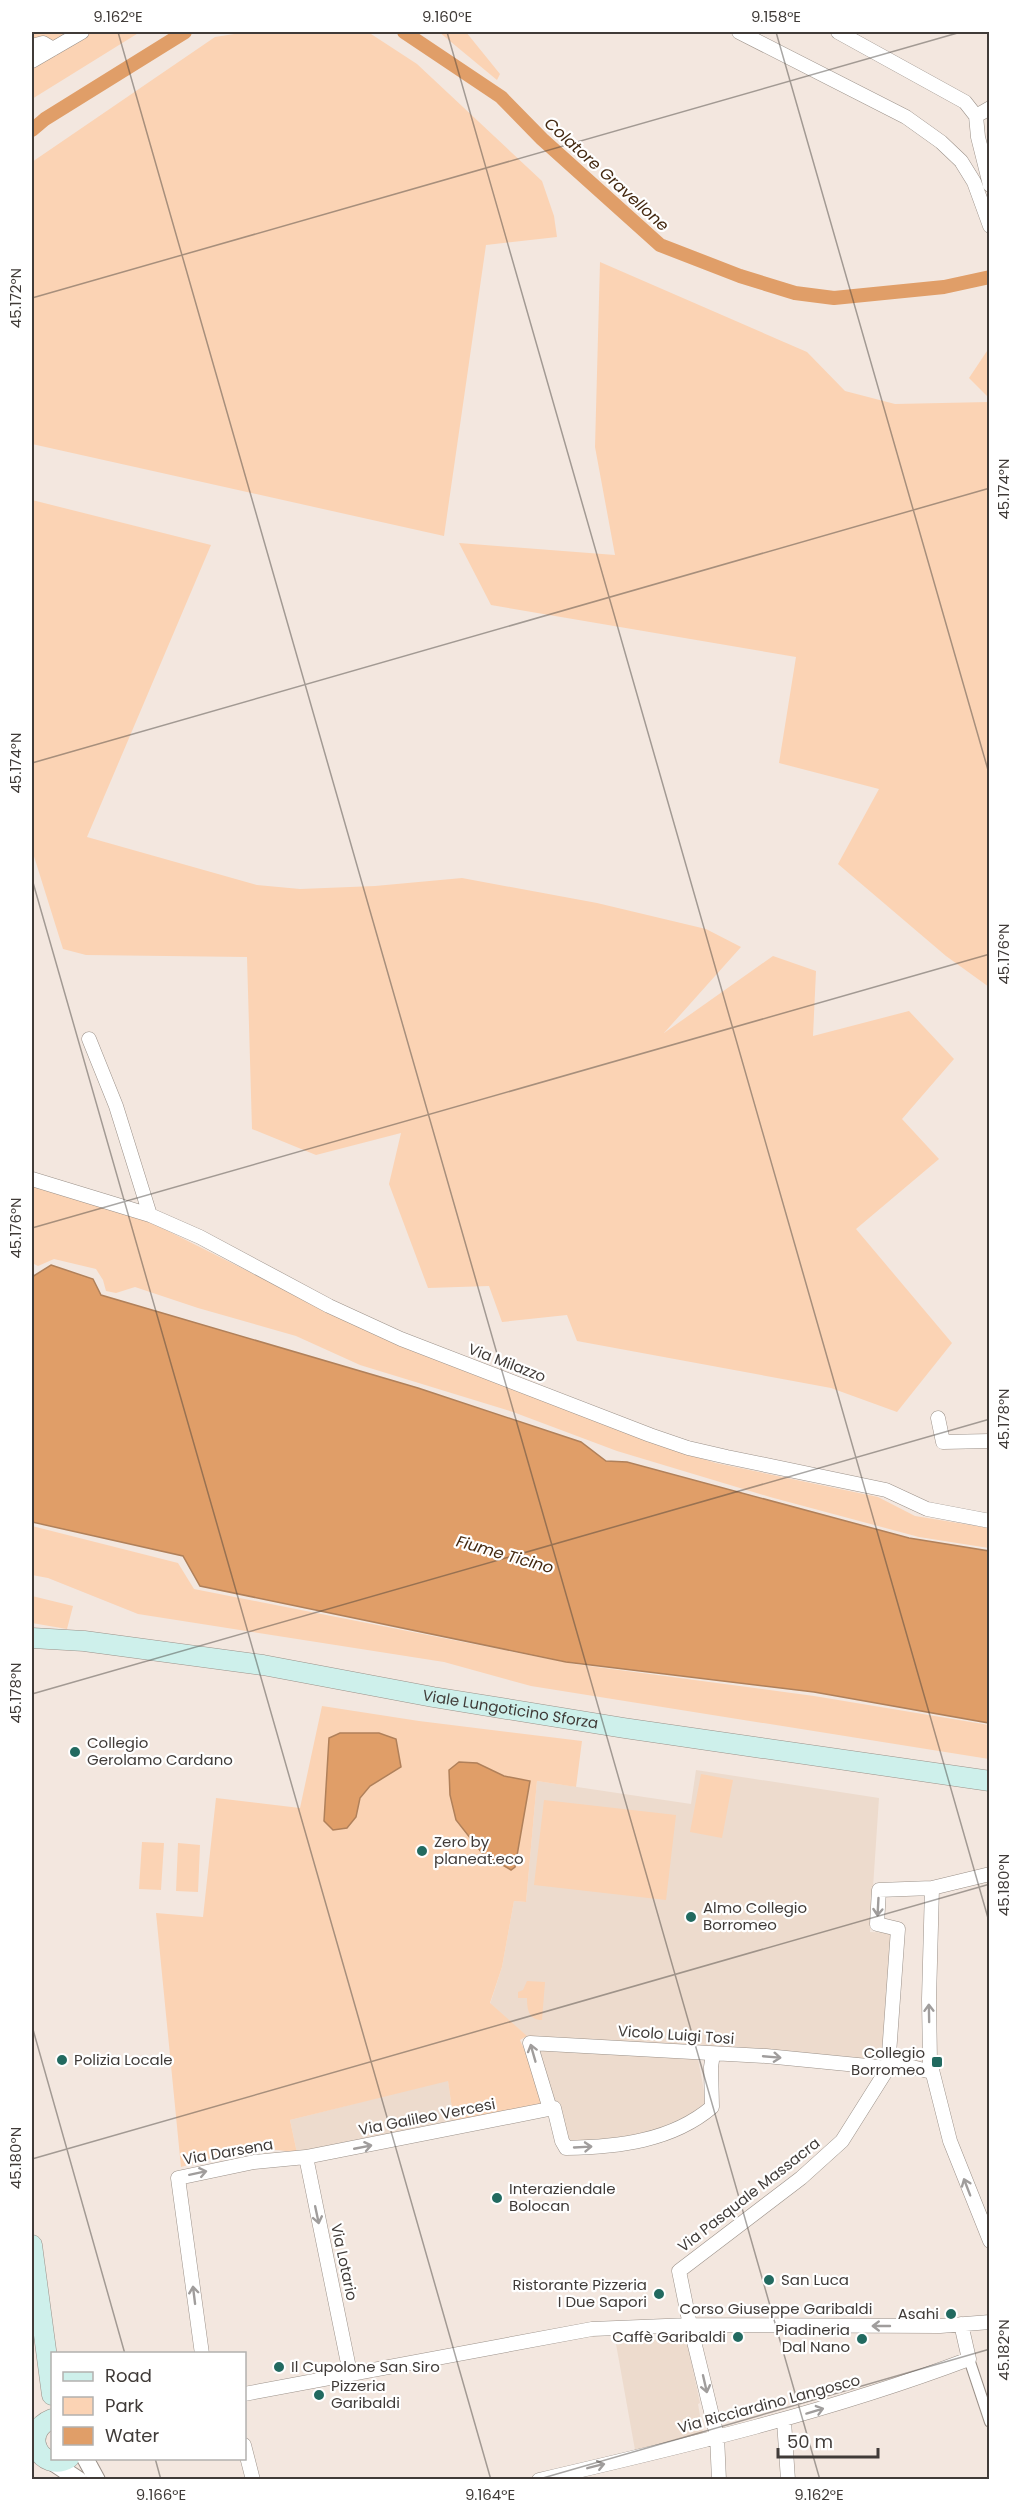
<svg xmlns="http://www.w3.org/2000/svg" width="1021" height="2511" font-family="Poppins,sans-serif">
<rect width="100%" height="100%" fill="#f3e7df"/>
<path fill="#eddbcd" d="M 696,1770 L 879,1798 L 870,1932 L 894,1933 L 885,2064 L 529,2038 L 490,2004 L 502,1967 L 514,1901 L 526,1902 L 537,1781 L 691,1804 Z
M 535,2048 L 698,2059 L 706,2101 L 696,2112 L 630,2141 L 567,2144 Z
M 448,2080 L 454,2122 L 297,2153 L 290,2120 Z
M 686,2337 L 700,2403 L 698,2404 L 703,2433 L 635,2450 L 616,2344 Z"/>
<path fill="#fbd3b4" d="M 32,32 L 140,32 L 32,99 Z
M 247,32 L 368,32 L 417,64 L 542,181 L 554,216 L 557,237 L 486,245 L 444,536 L 32,444 L 32,162 L 215,37 Z
M 439,32 L 466,32 L 500,74 L 497,80 Z
M 600,262 L 807,352 L 845,391 L 895,404 L 989,402 L 989,987 L 946,956 L 838,864 L 879,789 L 779,763 L 796,657 L 491,605 L 459,543 L 615,555 L 595,447 Z
M 989,348 L 989,398 L 969,378 Z
M 32,500 L 211,545 L 87,837 L 257,885 L 300,889 L 375,886 L 462,878 L 597,903 L 706,929 L 741,947 L 664,1033 L 773,956 L 816,971 L 813,1036 L 909,1011 L 954,1059 L 902,1119 L 939,1159 L 856,1229 L 952,1343 L 897,1412 L 831,1388 L 577,1341 L 567,1315 L 502,1322 L 489,1286 L 428,1288 L 389,1184 L 401,1133 L 316,1155 L 252,1129 L 247,957 L 86,955 L 63,949 L 32,850 Z
M 32,1185 L 152,1223 L 363,1329 L 415,1352 L 661,1446 L 716,1463 L 878,1497 L 915,1516 L 989,1528 L 989,1548 L 919,1537 L 770,1497 L 617,1451 L 513,1412 L 360,1365 L 296,1336 L 198,1308 L 135,1287 L 116,1293 L 106,1291 L 103,1280 L 96,1269 L 54,1259 L 38,1266 L 32,1263 Z
M 32,1526 L 178,1563 L 194,1589 L 574,1664 L 814,1696 L 989,1725 L 989,1759 L 531,1686 L 444,1662 L 138,1614 L 48,1578 L 32,1575 Z
M 32,1596 L 73,1606 L 67,1629 L 32,1623 Z
M 322,1706 L 419,1721 L 582,1741 L 576,1787 L 537,1781 L 526,1902 L 514,1901 L 502,1967 L 490,2003 L 527,2036 L 520,2040 L 548,2105 L 454,2122 L 448,2081 L 290,2120 L 297,2153 C 250,2143 225,2155 181,2167 L 156,1913 L 203,1917 L 216,1798 L 300,1808 Z
M 701,1774 L 733,1780 L 722,1838 L 690,1832 Z
M 544,1800 L 676,1815 L 666,1900 L 534,1885 Z
M 142,1842 L 164,1843 L 161,1890 L 139,1889 Z
M 178,1843 L 200,1845 L 198,1892 L 176,1891 Z
M 527,1981 L 545,1982 L 542,2020 C 529,2020 527,2010 527,1998 L 518,1998 L 518,1992 L 523,1990 Z"/>
<path fill="#e09e68" stroke="#b0805a" stroke-width="1.5" d="M 51,1265 L 93,1279 L 101,1295 L 418,1388 L 581,1442 L 606,1461 L 627,1462 L 909,1538 L 989,1551 L 989,1723 L 814,1692 L 566,1662 L 200,1586 L 183,1556 L 32,1522 L 32,1277 Z
M 340,1733 L 379,1733 L 396,1739 L 401,1767 L 370,1786 L 360,1798 L 356,1817 L 347,1828 L 333,1830 L 324,1821 L 329,1738 Z
M 459,1762 L 477,1763 L 504,1776 L 530,1781 L 515,1867 L 511,1870 L 482,1853 L 456,1820 L 450,1795 L 449,1770 Z"/>
<g fill="none" stroke-linecap="round" stroke-linejoin="round">
<path stroke="#e09e68" stroke-width="14" d="M 404,32 L 501,97 L 542,139 L 660,245 L 740,276 L 795,293 L 834,298 L 944,287 L 990,277
M 32,130 L 45,119 L 185,32"/>
<g stroke="#9b9189" stroke-width="12">
<path id="pedestrian" d="M 969,2359 L 990,2422"/>
</g>
<g stroke="#9b9189" stroke-width="15">
<path id="minor" d="M 739,32 L 906,117 L 941,142 L 961,161 L 974,182 L 990,226
M 838,32 L 965,102 L 976,116 L 978,137 L 990,185
M 32,46 L 43,43 L 53,49
M 32,61 L 82,32
M 976,116 L 990,108
M 89,1039 L 116,1106 L 150,1215
M 32,1179 L 150,1215 L 200,1237 L 329,1306 L 401,1339 L 650,1435 L 688,1448 L 727,1457 L 886,1490 L 927,1509 L 990,1521
M 938,1418 L 943,1442 L 990,1441
M 932,1888 L 990,1874
M 932,2072 L 904,2065 L 888,2068 L 898,1929 L 877,1924 L 879,1890 L 932,1888 L 929,1999 L 930,2062 L 950,2141 L 990,2241
M 550,2109 L 530,2043 L 766,2056 L 888,2068 L 842,2141 L 801,2178 L 679,2271 L 690,2325 L 717,2436 L 719,2480
M 306,2157 L 350,2373
M 202,2354 L 178,2178 L 254,2162 L 306,2157 L 554,2108 L 562,2141 L 566,2148 C 618,2147 672,2141 712,2107 L 711,2067 L 713,2054
M 244,2394 L 592,2329 L 690,2325 L 940,2326 L 990,2322
M 784,2421 L 788,2480
M 244,2445 L 253,2480
M 539,2480 C 685,2446 829,2412 969,2359 L 961,2324"/>
</g>
<g stroke="#9b9189" stroke-width="18">
<path id="tertiary" d="M 85,2458 L 97,2480
M 52,2462 L 79,2480"/>
</g>
<g stroke="#9b9189" stroke-width="21">
<g id="secondary">
<path id="s1" d="M 32,1638 L 84,1641 L 263,1665 L 433,1697 L 624,1728 L 990,1781"/>
<path d="M 32,2245 L 52,2395"/>
<path d="M 52,2419 C 19,2432 41,2474 69,2458"/>
</g>
</g>
<use href="#pedestrian" stroke="#fff" stroke-width="10"/>
<use href="#minor" stroke="#fff" stroke-width="14"/>
<use href="#tertiary" stroke="#fff" stroke-width="16"/>
<use href="#secondary" stroke="#cef0eb" stroke-width="20"/>
</g>
<defs><path id="oneway-shaft" d="M-6 0H5M1.5-3L5.5 0L1.5 3" fill="none" stroke-width="1.6" stroke-linecap="round" stroke-linejoin="round" transform="scale(1.5)"/></defs>
<g stroke="#a09d9c">
<use href="#oneway-shaft" transform="translate(878 1907) rotate(93)"/>
<use href="#oneway-shaft" transform="translate(929 2013) rotate(-91)"/>
<use href="#oneway-shaft" transform="translate(533 2053) rotate(-106)"/>
<use href="#oneway-shaft" transform="translate(772 2057) rotate(5)"/>
<use href="#oneway-shaft" transform="translate(363 2147) rotate(-11)"/>
<use href="#oneway-shaft" transform="translate(583 2147) rotate(-3)"/>
<use href="#oneway-shaft" transform="translate(198 2173) rotate(-12)"/>
<use href="#oneway-shaft" transform="translate(967 2187) rotate(-111)"/>
<use href="#oneway-shaft" transform="translate(317 2215) rotate(78)"/>
<use href="#oneway-shaft" transform="translate(194 2295) rotate(-97)"/>
<use href="#oneway-shaft" transform="translate(881 2326) rotate(180)"/>
<use href="#oneway-shaft" transform="translate(705 2384) rotate(77)"/>
<use href="#oneway-shaft" transform="translate(815 2411) rotate(-17)"/>
<use href="#oneway-shaft" transform="translate(596 2466) rotate(-14)"/>
</g>
<path fill="none" stroke="#403b38" stroke-width="1.5" stroke-opacity="0.45" d="M 118,32 L 820,2480M 447,32 L 990,1925M 776,32 L 990,777M 32,298 L 961,32M 32,763 L 990,488M 32,879 L 491,2480M 32,1228 L 990,954M 32,1694 L 990,1419M 32,2026 L 125,2354M 32,2159 L 990,1884M 155,2458 L 161,2480M 536,2480 L 990,2349"/>
<g fill="#226a60" stroke="#fff" stroke-width="2">
<circle cx="75" cy="1752" r="6"/>
<circle cx="422" cy="1851" r="6"/>
<circle cx="691" cy="1917" r="6"/>
<circle cx="62" cy="2060" r="6"/>
<rect x="931" y="2056" width="12" height="12" rx="3"/>
<circle cx="497" cy="2198" r="6"/>
<circle cx="769" cy="2280" r="6"/>
<circle cx="659" cy="2294" r="6"/>
<circle cx="951" cy="2314" r="6"/>
<circle cx="738" cy="2337" r="6"/>
<circle cx="862" cy="2339" r="6"/>
<circle cx="279" cy="2367" r="6"/>
<circle cx="319" cy="2395" r="6"/>
</g>
<g text-anchor="middle" stroke-width="4.5" stroke-linejoin="round" paint-order="stroke">
<g font-size="15" fill="#403b38" stroke="#fff">
<text transform="translate(507 1363) rotate(21)" y="5">Via Milazzo</text>
<text dy="5" stroke="none"><textPath href="#s1" startOffset="484">Viale Lungoticino Sforza</textPath></text>
<text transform="translate(676 2035) rotate(4)" y="5">Vicolo Luigi Tosi</text>
<text transform="translate(427 2117) rotate(-11)" y="5">Via Galileo Vercesi</text>
<text transform="translate(228 2152) rotate(-10)" y="5">Via Darsena</text>
<text transform="translate(749 2195) rotate(-38)" y="5">Via Pasquale Massacra</text>
<text transform="translate(344 2262) rotate(78)" y="5">Via Lotario</text>
<text x="776" y="2314">Corso Giuseppe Garibaldi</text>
<text transform="translate(769 2404) rotate(-15)" y="5">Via Ricciardino Langosco</text>
</g>
<g font-size="15" fill="#403b38" stroke="#fff" text-anchor="start">
<text x="87" y="1748">Collegio<tspan x="87" dy="17">Gerolamo Cardano</tspan></text>
<text x="434" y="1847">Zero by<tspan x="434" dy="17">planeat.eco</tspan></text>
<text x="703" y="1913">Almo Collegio<tspan x="703" dy="17">Borromeo</tspan></text>
<text x="925" y="2058" text-anchor="end">Collegio<tspan x="925" dy="17">Borromeo</tspan></text>
<text x="74" y="2065">Polizia Locale</text>
<text x="509" y="2194">Interaziendale<tspan x="509" dy="17">Bolocan</tspan></text>
<text x="781" y="2285">San Luca</text>
<text x="647" y="2290" text-anchor="end">Ristorante Pizzeria<tspan x="647" dy="17">I Due Sapori</tspan></text>
<text x="939" y="2319" text-anchor="end">Asahi</text>
<text x="850" y="2335" text-anchor="end">Piadineria<tspan x="850" dy="17">Dal Nano</tspan></text>
<text x="726" y="2342" text-anchor="end">Caffè Garibaldi</text>
<text x="291" y="2372">Il Cupolone San Siro</text>
<text x="331" y="2391">Pizzeria<tspan x="331" dy="17">Garibaldi</tspan></text>
</g>
<g font-size="16" font-style="italic" fill="#442911" stroke="#fff">
<text transform="translate(607 174) rotate(42)" y="6">Colatore Gravellone</text>
<text transform="translate(505 1554) rotate(16)" y="6">Fiume Ticino</text>
</g>
</g>
<rect width="1021" height="2511" fill="none" stroke="#ffffff" stroke-width="66"/>
<rect x="51" y="2352" width="195" height="108" fill="#ffffff" stroke="#b3b1af" stroke-width="1.5"/>
<rect x="63" y="2372" width="30" height="9" fill="#cef0eb" stroke="#b3b1af" stroke-width="1.5"/>
<text x="105" y="2382" font-size="18" fill="#403b38">Road</text>
<rect x="63" y="2397" width="30" height="18" fill="#fbd3b4" stroke="#b3b1af" stroke-width="1.5"/>
<text x="105" y="2412" font-size="18" fill="#403b38">Park</text>
<rect x="63" y="2427" width="30" height="18" fill="#e09e68" stroke="#b3b1af" stroke-width="1.5"/>
<text x="105" y="2442" font-size="18" fill="#403b38">Water</text>
<path d="M778 2448v9h100v-9" fill="none" stroke="#403b38" stroke-width="3"/>
<text x="787" y="2448" font-size="18" fill="#403b38" stroke="#ffffff" stroke-width="4.5" paint-order="stroke">50 m</text>
<rect x="33" y="33" width="955" height="2445" fill="none" stroke="#403b38" stroke-width="2"/>
<g font-size="15" text-anchor="middle" fill="#403b38">
<text x="118" y="22">9.162°E</text>
<text x="447" y="22">9.160°E</text>
<text x="776" y="22">9.158°E</text>
<text transform="translate(16 298) rotate(-90)" y="5">45.172°N</text>
<text transform="translate(1004 489) rotate(-90)" y="5">45.174°N</text>
<text transform="translate(16 763) rotate(-90)" y="5">45.174°N</text>
<text transform="translate(1004 954) rotate(-90)" y="5">45.176°N</text>
<text transform="translate(16 1228) rotate(-90)" y="5">45.176°N</text>
<text transform="translate(1004 1419) rotate(-90)" y="5">45.178°N</text>
<text transform="translate(16 1693) rotate(-90)" y="5">45.178°N</text>
<text transform="translate(1004 1885) rotate(-90)" y="5">45.180°N</text>
<text transform="translate(16 2158) rotate(-90)" y="5">45.180°N</text>
<text transform="translate(1004 2350) rotate(-90)" y="5">45.182°N</text>
<text x="161" y="2500">9.166°E</text>
<text x="490" y="2500">9.164°E</text>
<text x="819" y="2500">9.162°E</text>
</g>
</svg>
